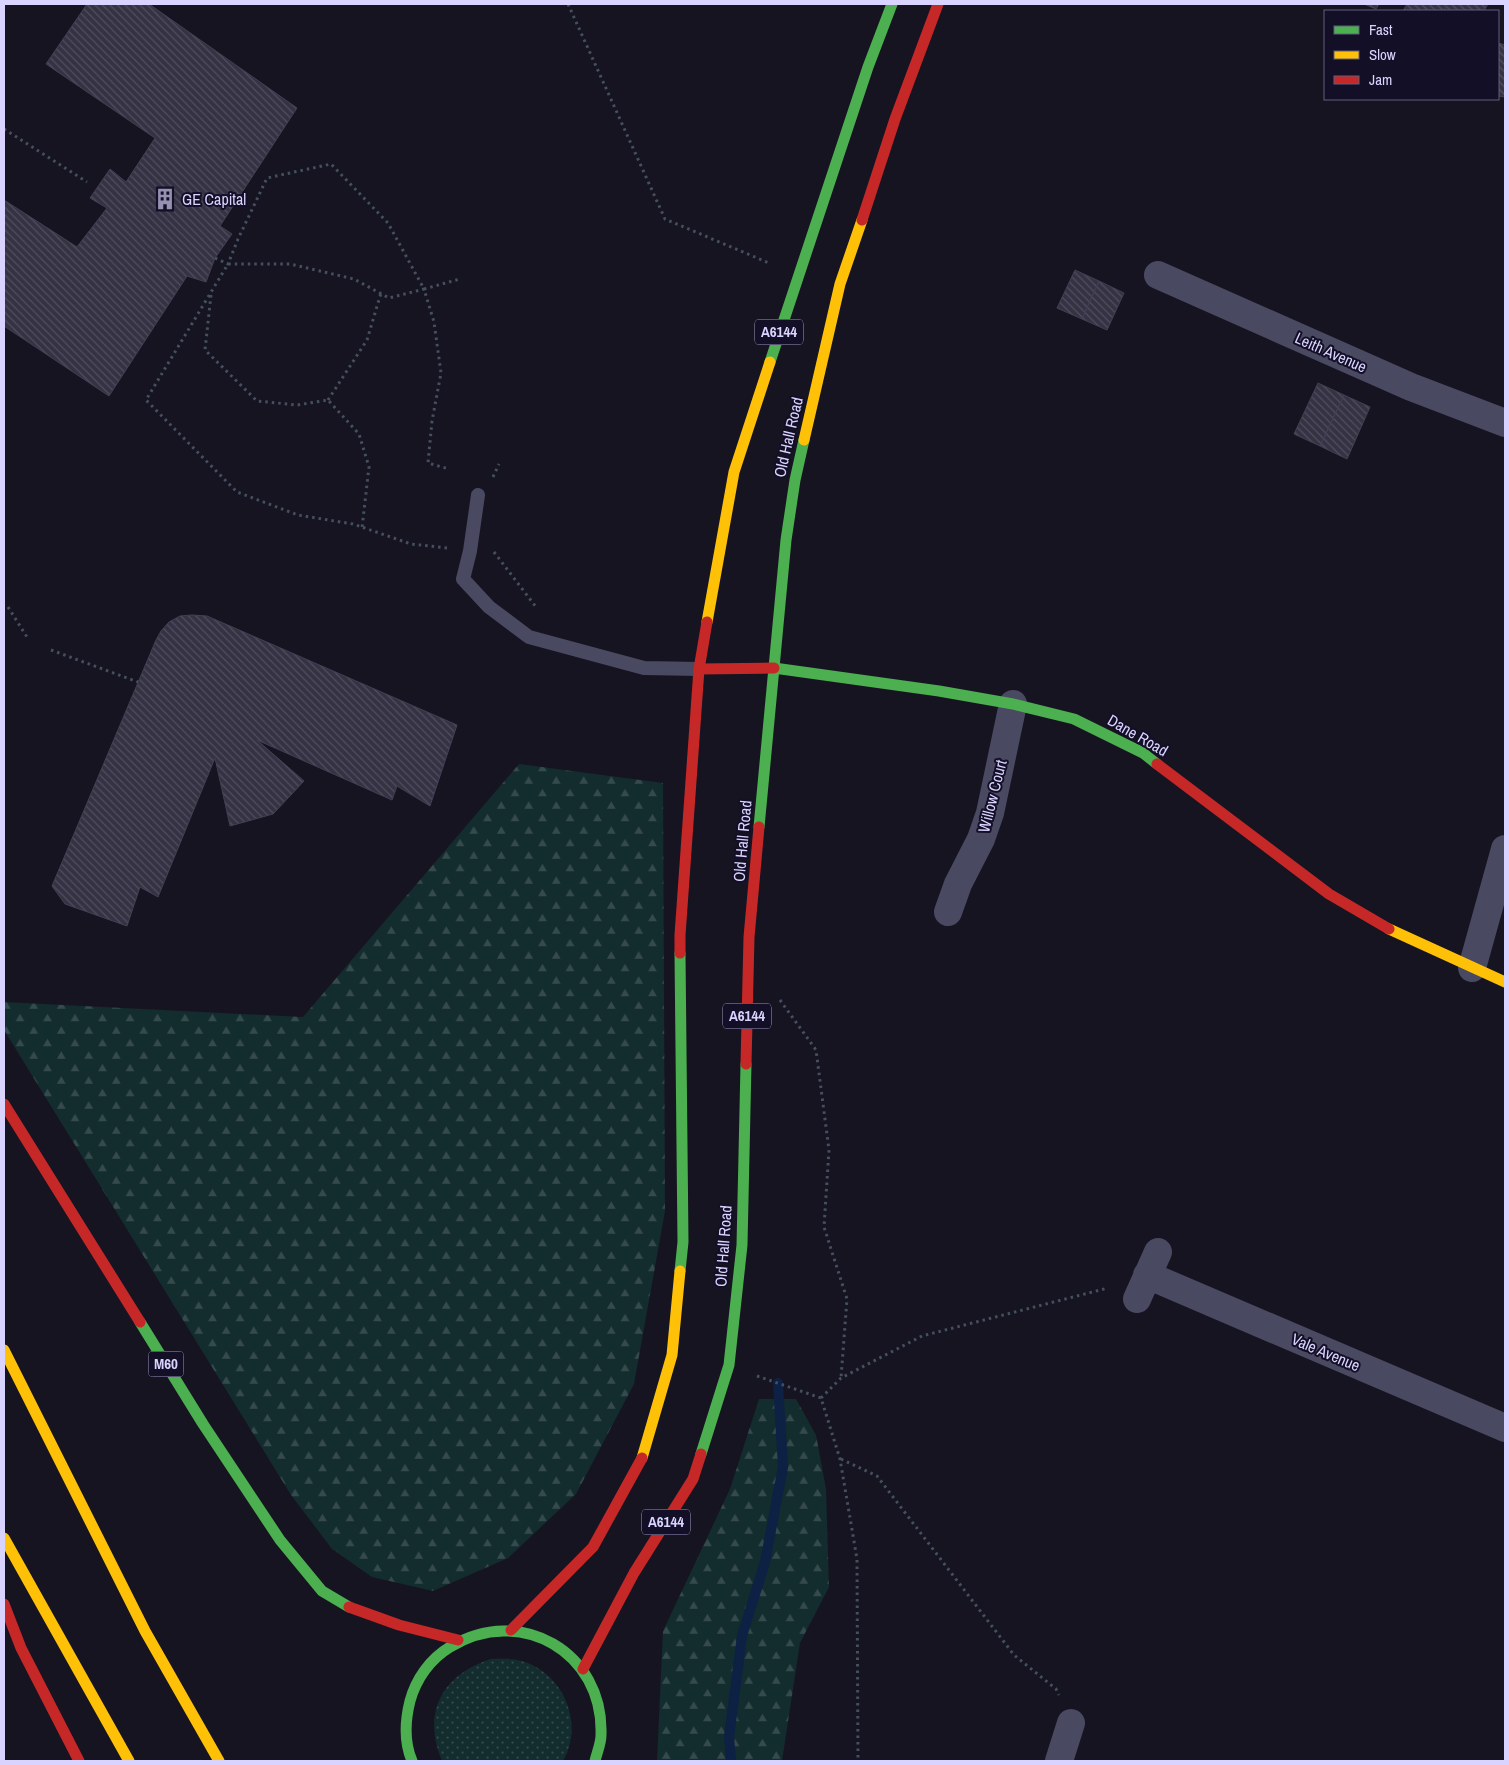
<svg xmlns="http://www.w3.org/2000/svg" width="1509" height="1765" font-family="'Archivo Narrow',sans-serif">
<defs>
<pattern id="grass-dots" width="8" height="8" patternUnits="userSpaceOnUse" patternTransform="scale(1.25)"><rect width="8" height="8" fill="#132c2d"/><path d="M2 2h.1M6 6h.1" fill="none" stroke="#354a4c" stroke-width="1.8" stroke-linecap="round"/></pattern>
<pattern id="forest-firs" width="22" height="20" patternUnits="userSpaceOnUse" patternTransform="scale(1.25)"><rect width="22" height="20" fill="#132c2d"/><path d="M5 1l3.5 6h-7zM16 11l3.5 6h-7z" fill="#354a4c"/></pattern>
<pattern id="building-back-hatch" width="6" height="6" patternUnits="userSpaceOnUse" patternTransform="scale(1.25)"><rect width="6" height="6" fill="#343243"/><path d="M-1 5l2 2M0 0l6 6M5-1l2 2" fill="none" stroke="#514f5f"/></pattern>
</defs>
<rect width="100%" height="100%" fill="#161421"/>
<path fill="url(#grass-dots)" d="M 491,1659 C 501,1659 512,1658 522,1661 C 563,1673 585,1723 563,1761 L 442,1761 C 422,1713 441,1675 491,1659 Z"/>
<path fill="url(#forest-firs)" d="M 519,764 L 663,783 L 665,1211 L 634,1384 L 576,1494 L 508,1558 L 433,1591 L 372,1577 L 332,1549 L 291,1495 L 4,1030 L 4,1002 L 303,1017 Z
M 759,1399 L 796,1399 L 816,1435 L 826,1489 L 829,1587 L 800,1643 L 782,1761 L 657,1761 L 663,1631 L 730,1489 Z"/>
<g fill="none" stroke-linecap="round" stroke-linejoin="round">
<path stroke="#0d2144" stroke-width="10" d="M 731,1761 L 729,1737 L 742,1636 L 765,1562 L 783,1467 L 778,1383"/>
</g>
<path fill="url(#building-back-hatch)" stroke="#433f54" d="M 87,4 L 149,4 L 297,108 L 220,226 L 232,234 L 215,258 L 206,282 L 187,276 L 109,396 L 4,326 L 4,200 L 77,247 L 107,208 L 90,198 L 110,169 L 126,182 L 155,138 L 46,64 Z
M 1364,4 L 1379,4 L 1376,9 Z
M 1407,4 L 1447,4 L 1444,11 L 1424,10 L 1423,11 L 1403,11 Z
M 1447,4 L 1488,4 L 1484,11 L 1444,11 Z
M 1498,43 L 1505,45 L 1505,97 L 1498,96 Z
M 1075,270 L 1099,281 L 1082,319 L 1057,308 Z
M 1099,281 L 1124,293 L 1107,330 L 1082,319 Z
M 1318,383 L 1344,395 L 1320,446 L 1294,434 Z
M 1344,395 L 1370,407 L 1347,459 L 1320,446 Z
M 192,615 L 207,616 L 457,725 L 430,806 L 397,786 L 392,800 L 257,740 L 304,781 L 273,814 L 230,826 L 215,758 L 158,897 L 140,887 L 127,926 L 65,904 L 52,886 L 156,640 L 161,631 L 169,622 L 180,616 Z"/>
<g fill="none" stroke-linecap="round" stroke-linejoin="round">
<path stroke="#44505f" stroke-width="3" stroke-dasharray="2.5 4" stroke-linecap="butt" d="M 568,4 L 665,219 L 769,263
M 4,129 L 87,182
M 215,258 L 228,264 L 238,239 L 267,178 L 331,164 L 388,223 L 424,289 L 460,279
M 211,295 L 205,350 L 257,401 L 297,405 L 328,400 L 359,434 L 369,467 L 362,528
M 328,400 L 367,340 L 381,293
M 493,477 L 499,464
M 447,548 L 411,544 L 353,524 L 298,515 L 237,492 L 146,400 L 228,264 L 290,264 L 354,279 L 389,298 L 424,289 L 434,322 L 441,373 L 432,421 L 428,463 L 449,469
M 494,552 L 536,607
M 8,607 L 27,637
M 51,650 L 138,682
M 780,1000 L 816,1050 L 829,1150 L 824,1227 L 847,1299 L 841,1378
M 757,1376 L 821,1398 L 840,1459 L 857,1559 L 858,1761
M 821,1398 L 841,1378 L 922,1336 L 1108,1288
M 841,1459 L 877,1476 L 1014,1655 L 1056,1689 L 1059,1695"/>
<path stroke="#4a4962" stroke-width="14" d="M 478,495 L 470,551 L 463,579 L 489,607 L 529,637 L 644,668 L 699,669"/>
<path stroke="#4a4962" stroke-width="28" d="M 1158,275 L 1411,387 L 1505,423
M 948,912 L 958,884 L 981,839 L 990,813 L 1013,704
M 1472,968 L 1505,849
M 1147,1275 L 1505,1428
M 1137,1299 L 1158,1252
M 1059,1761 L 1071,1723"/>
<path stroke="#4caf50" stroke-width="11" d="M 770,362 L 868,67 L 892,4
M 774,668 L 939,691 L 1013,704 L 1074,719 L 1143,753 L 1157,764
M 759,827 L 786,540 L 795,480 L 804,440
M 680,953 L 683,1242 L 680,1271
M 140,1322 L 203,1424 L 280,1540 L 322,1591 L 349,1607
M 701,1454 L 729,1365 L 742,1245 L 746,1064
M 412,1761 C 404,1742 405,1721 410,1701 C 416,1679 430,1659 450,1647 C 520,1604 604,1652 601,1735 C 601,1744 597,1752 595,1761"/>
<path stroke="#ffc107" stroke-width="11" d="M 804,440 L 840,284 L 862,220
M 707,622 L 734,472 L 770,362
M 1389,929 L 1505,982
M 4,1350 L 145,1631 L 219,1761
M 642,1458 L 672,1355 L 680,1271
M 4,1538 L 129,1761"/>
<path stroke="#c62828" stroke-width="11" d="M 862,220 L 895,119 L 938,4
M 699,669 L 774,668
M 1157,764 L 1329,894 L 1389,929
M 680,953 L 680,935 L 699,669 L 707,622
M 746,1064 L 749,937 L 759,827
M 4,1104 L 140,1322
M 4,1604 L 21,1648 L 79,1761
M 349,1607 L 399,1625 L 458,1640
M 511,1630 L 593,1547 L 642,1458
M 583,1669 L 634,1573 L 693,1479 L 701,1454"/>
</g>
<defs>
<g id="building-bare" transform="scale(1.725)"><path d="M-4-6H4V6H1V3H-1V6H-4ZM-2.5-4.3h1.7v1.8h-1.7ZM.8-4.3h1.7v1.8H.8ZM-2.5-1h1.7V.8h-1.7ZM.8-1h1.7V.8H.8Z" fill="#9591b1" stroke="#130f26" stroke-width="2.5" paint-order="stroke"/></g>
</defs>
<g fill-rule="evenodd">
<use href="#building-bare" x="165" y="199"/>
</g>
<g text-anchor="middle" stroke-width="4" stroke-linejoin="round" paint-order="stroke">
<g fill="#130f26" stroke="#9e99be" stroke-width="1">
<rect x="755" y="319.5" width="48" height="25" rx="4"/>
<rect x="723" y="1003.5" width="48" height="25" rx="4"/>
<rect x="148.5" y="1351.5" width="35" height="25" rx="4"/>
<rect x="642" y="1509.5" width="48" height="25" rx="4"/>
</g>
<g font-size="15" font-weight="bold" fill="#d9d4ff">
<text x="779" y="337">A6144</text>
<text x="747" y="1021">A6144</text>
<text x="166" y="1369">M60</text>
<text x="666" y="1527">A6144</text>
</g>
<g font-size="16" fill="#d9d4ff" stroke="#130f26" text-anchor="start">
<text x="182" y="205">GE Capital</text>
</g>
<g font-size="16" fill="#d9d4ff" stroke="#130f26">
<text transform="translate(1331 352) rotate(24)" y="6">Leith Avenue</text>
<text transform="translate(788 437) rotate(-77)" y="6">Old Hall Road</text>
<text transform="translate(1138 735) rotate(30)" y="6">Dane Road</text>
<text transform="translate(992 796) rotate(-76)" y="6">Willow Court</text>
<text transform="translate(742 841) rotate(-85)" y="6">Old Hall Road</text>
<text transform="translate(723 1246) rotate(-86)" y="6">Old Hall Road</text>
<text transform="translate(1326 1352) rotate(23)" y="6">Vale Avenue</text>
</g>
</g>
<rect width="1509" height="1765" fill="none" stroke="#d9d4ff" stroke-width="10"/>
<rect x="1324" y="10" width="175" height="90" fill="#130f26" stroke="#625e7d"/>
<rect x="1334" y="26" width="25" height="8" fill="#4caf50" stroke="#625e7d"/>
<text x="1369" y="35" font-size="15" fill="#d9d4ff">Fast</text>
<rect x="1334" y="51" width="25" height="8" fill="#ffc107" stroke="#625e7d"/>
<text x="1369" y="60" font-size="15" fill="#d9d4ff">Slow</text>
<rect x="1334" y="76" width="25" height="8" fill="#c62828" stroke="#625e7d"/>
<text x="1369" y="85" font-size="15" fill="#d9d4ff">Jam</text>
</svg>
